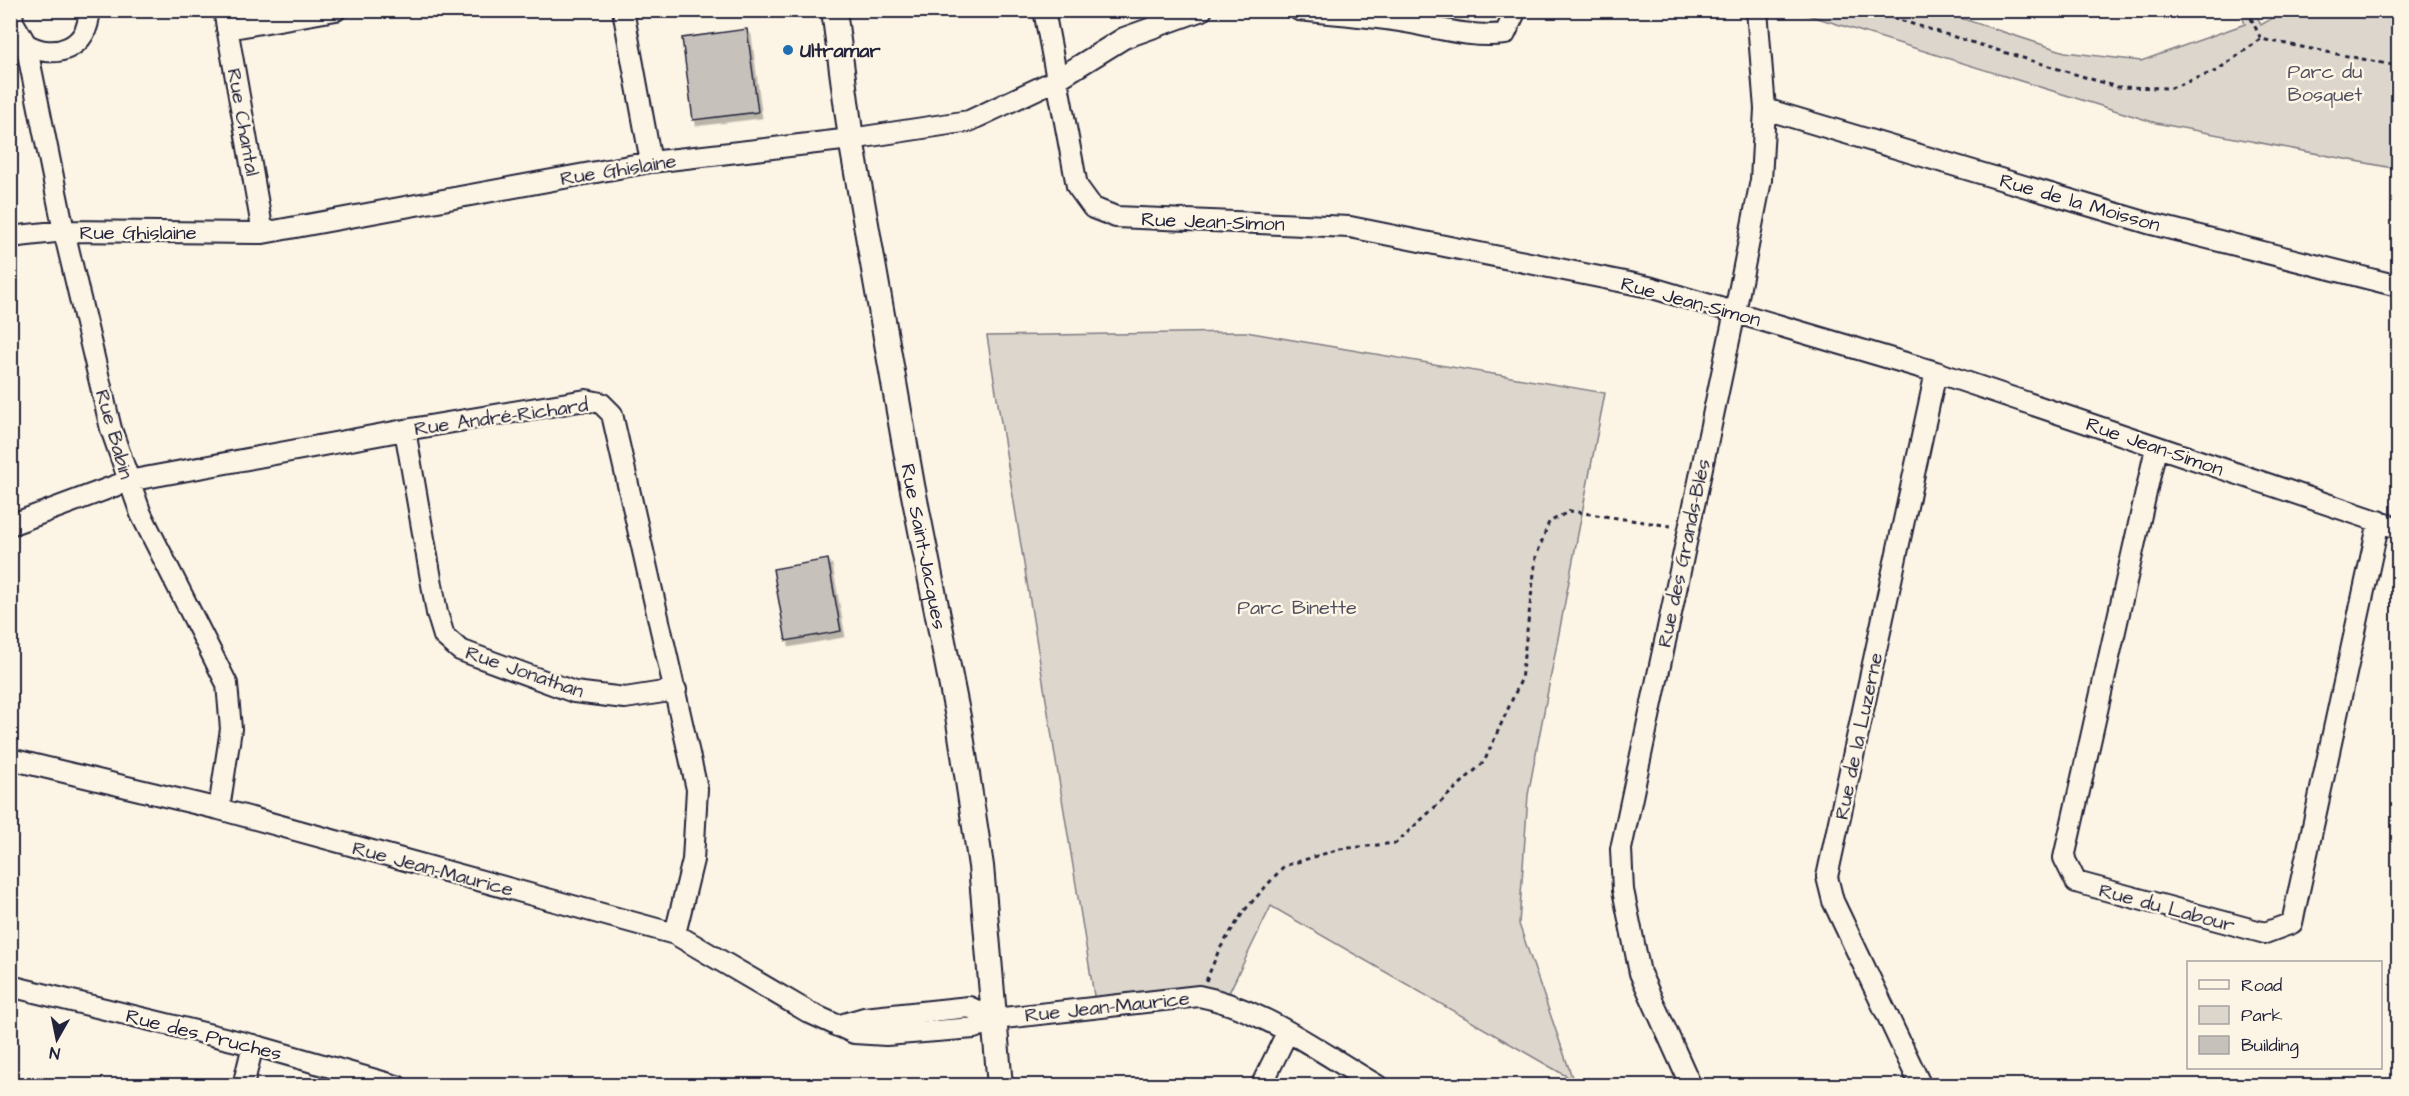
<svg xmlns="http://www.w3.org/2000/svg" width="2409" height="1096" font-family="'Architects Daughter',sans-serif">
<defs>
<filter id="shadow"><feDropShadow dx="3.5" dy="5.5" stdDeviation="0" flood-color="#0004"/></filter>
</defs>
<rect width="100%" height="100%" fill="#fcf5e5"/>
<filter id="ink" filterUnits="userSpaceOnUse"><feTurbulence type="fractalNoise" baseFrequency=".0167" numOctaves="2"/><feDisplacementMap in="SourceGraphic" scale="12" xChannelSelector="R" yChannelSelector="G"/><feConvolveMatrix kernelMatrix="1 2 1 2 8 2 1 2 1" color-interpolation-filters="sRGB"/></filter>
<g filter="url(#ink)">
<path fill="#dcd6cc" stroke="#7f7c84" stroke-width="1.5" d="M 1795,11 L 1939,11 L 2065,52 L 2141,61 L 2245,24 L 2240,11 L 2255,11 L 2261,25 L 2284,11 L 2398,11 L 2398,169 L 2156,123 Z
M 1246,332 L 1605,393 L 1528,795 L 1519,924 L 1573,1080 L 1271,906 L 1225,1001 L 1096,1008 L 987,336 Z"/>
<path fill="#c6c1bb" stroke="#22223b" stroke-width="1.5" filter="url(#shadow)" d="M 747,29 L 758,112 L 693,120 L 682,38 Z
M 828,559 L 841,631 L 786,641 L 773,569 Z"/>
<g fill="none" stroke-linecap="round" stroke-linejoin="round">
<g stroke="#22223b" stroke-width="24">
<path id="minor" d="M 12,10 L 13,22 L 26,44 L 64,231 L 111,429 L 141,514 L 227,684 L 231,729 L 219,809
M 224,10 L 263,233
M 623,10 L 651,162
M 1044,10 L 1077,186 L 1093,208 L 1116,217 L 1350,227 L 1649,287 L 1936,372 L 2398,528
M 1299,10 C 1334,14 1370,16 1405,22 C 1439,28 1470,38 1505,34 L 1516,10
M 227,29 L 336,10
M 26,44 C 54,61 90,48 89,10
M 1765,109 L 2148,223 L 2398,286
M 10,237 L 64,231 L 263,233 L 651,162 L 851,139 L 969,121 L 1056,80 L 1124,38 L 1202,10
M 405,430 L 437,613 L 444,636 L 460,650 L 574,692 L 625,698 L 676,690
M 2156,448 L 2064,858 L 2076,882 L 2265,933 L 2292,923 L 2379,521
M 10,525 L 128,481 L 405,430 L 586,400 L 601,403 L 612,414 L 697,789 L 693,860 L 675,934
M 10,759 L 219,809 L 675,934 L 810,1013 L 854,1033 L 886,1035 L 974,1028 L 995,1019 L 1199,996 C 1262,1008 1323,1054 1378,1086
M 10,986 L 253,1045 L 397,1086
M 837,1026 L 864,1018 L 969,1007 L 995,1019
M 243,1086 L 253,1045
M 1261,1086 L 1287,1033
M 1691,1086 L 1640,973 L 1623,890 L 1621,849 L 1735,312 L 1761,180 L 1765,109 L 1757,10
M 1921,1086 L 1833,901 L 1827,877 L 1936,372"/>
</g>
<g stroke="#22223b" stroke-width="28">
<g id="tertiary">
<path id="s1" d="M 834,10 L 851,139 L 912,485 L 959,722 L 981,866 L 1000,1086"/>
</g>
</g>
<path stroke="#22223b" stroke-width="3" stroke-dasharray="4.5 4.5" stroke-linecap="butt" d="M 1867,10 L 2117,87 L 2171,88 L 2216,71 L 2261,39
M 2247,10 L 2261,39 L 2398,66
M 1206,981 L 1219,950 L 1244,911 L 1284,866 L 1340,849 L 1396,843 L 1484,762 L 1521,680 L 1536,557 L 1549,522 L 1570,511 L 1671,526"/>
<use href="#minor" stroke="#fcf5e5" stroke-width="20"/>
<use href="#tertiary" stroke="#fcf5e5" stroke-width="24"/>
</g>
</g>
<circle fill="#1f6fb2" stroke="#fcf5e5" stroke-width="2" cx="788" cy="50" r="6"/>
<g text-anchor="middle" stroke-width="5" stroke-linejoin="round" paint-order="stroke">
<g font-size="20" font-weight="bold" fill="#22223b" stroke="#fcf5e5" text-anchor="start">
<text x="800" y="57">Ultramar</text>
</g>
<g font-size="20" fill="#504f5f" stroke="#fcf5e5">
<text x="2325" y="78">Parc du<tspan x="2325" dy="23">Bosquet</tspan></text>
<text x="1297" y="614">Parc Binette</text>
</g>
<g font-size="20" fill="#22223b" stroke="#fcf5e5">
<text transform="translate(244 122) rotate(80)" y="7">Rue Chantal</text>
<text transform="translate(618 169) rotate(-9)" y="7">Rue Ghislaine</text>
<text transform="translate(2080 202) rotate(16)" y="7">Rue de la Moisson</text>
<text transform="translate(1213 221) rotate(2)" y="7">Rue Jean-Simon</text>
<text x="138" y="239">Rue Ghislaine</text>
<text transform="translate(1691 301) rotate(15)" y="7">Rue Jean-Simon</text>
<text transform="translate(501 416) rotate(-8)" y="7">Rue André-Richard</text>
<text transform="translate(115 434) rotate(74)" y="7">Rue Babin</text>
<text transform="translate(2155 446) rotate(19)" y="7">Rue Jean-Simon</text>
<text dy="7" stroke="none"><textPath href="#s1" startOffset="544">Rue Saint-Jacques</textPath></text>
<text transform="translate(1683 553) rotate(-78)" y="7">Rue des Grands-Blés</text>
<text transform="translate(525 671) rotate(19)" y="7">Rue Jonathan</text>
<text transform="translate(1858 736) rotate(-78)" y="7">Rue de la Luzerne</text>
<text transform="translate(433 868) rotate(15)" y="7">Rue Jean-Maurice</text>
<text transform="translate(2167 907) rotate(15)" y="7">Rue du Labour</text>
<text transform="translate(1107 1006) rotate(-6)" y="7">Rue Jean-Maurice</text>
<text transform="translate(204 1034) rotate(14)" y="7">Rue des Pruches</text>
</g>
</g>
<rect width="2409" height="1096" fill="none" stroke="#fcf5e5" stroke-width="36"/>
<rect x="18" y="18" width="2373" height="1060" fill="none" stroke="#22223b" stroke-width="2" filter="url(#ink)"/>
<rect x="2187" y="961" width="195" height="108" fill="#fcf5e5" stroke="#a5a1a1" stroke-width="1.5"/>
<rect x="2199" y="980" width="30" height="9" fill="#fcf5e5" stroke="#a5a1a1" stroke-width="1.5"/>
<text x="2241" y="991" font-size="18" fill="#22223b">Road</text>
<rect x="2199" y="1006" width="30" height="18" fill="#dcd6cc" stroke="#a5a1a1" stroke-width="1.5"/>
<text x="2241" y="1021" font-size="18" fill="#22223b">Park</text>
<rect x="2199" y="1036" width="30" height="18" fill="#c6c1bb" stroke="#a5a1a1" stroke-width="1.5"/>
<text x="2241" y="1051" font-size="18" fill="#22223b">Building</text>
<g transform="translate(57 1039) rotate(189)" stroke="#fcf5e5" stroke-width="4.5" paint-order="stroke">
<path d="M0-4.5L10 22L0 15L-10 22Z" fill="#22223b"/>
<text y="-9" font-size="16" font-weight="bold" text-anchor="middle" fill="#22223b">N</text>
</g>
</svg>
